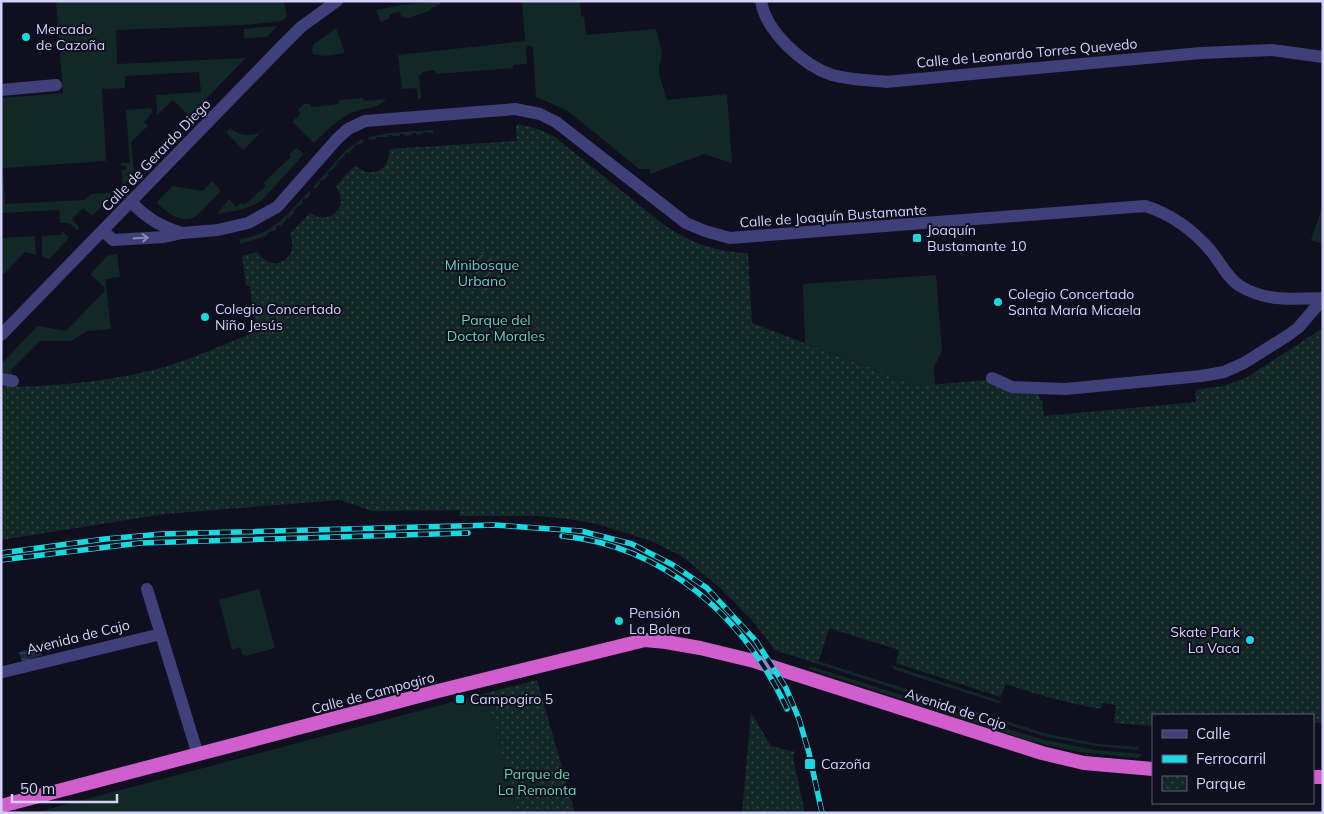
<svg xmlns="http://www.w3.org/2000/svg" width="1324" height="814" font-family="Mulish,sans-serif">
<defs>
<pattern id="park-dots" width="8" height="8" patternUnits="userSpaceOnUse" patternTransform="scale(1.25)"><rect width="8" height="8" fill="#122826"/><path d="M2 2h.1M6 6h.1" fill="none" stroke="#344646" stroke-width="1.8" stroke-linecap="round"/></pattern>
<pattern id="garden-furrows" width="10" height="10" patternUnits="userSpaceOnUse" patternTransform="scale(1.25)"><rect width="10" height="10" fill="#122826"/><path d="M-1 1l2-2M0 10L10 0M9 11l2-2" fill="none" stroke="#344646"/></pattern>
<pattern id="water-rules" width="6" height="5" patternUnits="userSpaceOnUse" patternTransform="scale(1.25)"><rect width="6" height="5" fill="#142944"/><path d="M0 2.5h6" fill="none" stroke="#354760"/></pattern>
</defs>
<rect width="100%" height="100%" fill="#100f1f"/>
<path fill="#122826" d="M 56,1 L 284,1 L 287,17 L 282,21 L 244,25 L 116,30 L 117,64 L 246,58 L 189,116 L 173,100 L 157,115 L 156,95 L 201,92 L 199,72 L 125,76 L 125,88 L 102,89 L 106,161 L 3,168 L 5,204 L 85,200 L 91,194 L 110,193 L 111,196 L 92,216 L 83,208 L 72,219 L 78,226 L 79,229 L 77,230 L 69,223 L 60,223 L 59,210 L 1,213 L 1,98 L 63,93 Z
M 439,1 L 441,4 L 431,8 L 431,10 L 406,19 L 405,17 L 402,18 L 399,11 L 389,15 L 390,18 L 381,22 L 376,10 L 402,5 Z
M 522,1 L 580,1 L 581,16 L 584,17 L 586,35 L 656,29 L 662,53 L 659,69 L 660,78 L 667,100 L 727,94 L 732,163 L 704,154 L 650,174 L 650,169 L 639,169 L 568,111 L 536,97 L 533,47 L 526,45 L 527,64 L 513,65 L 513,68 L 437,74 L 434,70 L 423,72 L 419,76 L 421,99 L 418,99 L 417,88 L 402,89 L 398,55 L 525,41 Z
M 277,26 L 267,37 L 244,38 L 244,29 Z
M 336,28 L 345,53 L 325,56 L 313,54 L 312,50 L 313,45 Z
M 363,98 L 364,101 L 386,99 C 377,110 364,107 351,113 C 337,120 326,131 314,143 L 292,122 L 301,113 L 298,110 L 304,104 L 310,104 L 311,107 L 339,104 L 339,100 Z
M 151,108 L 152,113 L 144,122 L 148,126 L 131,142 L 134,174 L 123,185 L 121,170 L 126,169 L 126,166 L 121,165 L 121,163 L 130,163 L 126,110 Z
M 230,128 C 241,136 247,136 260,133 L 243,150 L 226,132 Z
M 433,130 L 433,133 L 423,132 L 423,134 L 416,135 L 416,133 L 412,133 L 412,135 L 405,136 L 404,134 L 400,134 L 400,136 L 393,136 L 392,135 L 388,135 L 388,137 L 376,137 L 376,139 L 369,140 L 368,137 L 387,133 Z
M 362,139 L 364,142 L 358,145 L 357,144 L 349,153 L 347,152 L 344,155 L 345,156 L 336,163 L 337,165 L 331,171 L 330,170 L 327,173 L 329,175 L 324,180 L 322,179 L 319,182 L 320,184 L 315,189 L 313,187 L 345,151 Z
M 297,148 L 304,154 L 262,200 C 248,210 233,211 217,214 L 229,199 L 236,207 L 242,203 L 244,205 L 266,186 L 263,183 L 291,157 L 289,154 Z
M 212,181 L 221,191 C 216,196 200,214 196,216 C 182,225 168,213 158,204 L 157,202 L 173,186 L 203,191 Z
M 309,191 L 311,194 L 307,199 L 305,198 L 302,201 L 303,203 L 294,210 L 295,212 L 289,218 L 288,217 L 281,226 L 279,225 L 276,227 L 276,230 L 267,233 L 266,236 L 240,244 L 240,239 C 273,234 287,215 309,191 Z
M 1323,205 L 1323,244 L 1311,240 Z
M 61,232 L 63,232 L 69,238 L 49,259 L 42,257 L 42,236 L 61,235 Z
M 35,236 L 36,255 L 25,252 L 4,274 L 1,274 L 1,238 Z
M 117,254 L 120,277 L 105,279 L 111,329 L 87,331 L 71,341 L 40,341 L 11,370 L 12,376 L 1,376 L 1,364 L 38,326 L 66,331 L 105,291 L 104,287 L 90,274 L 107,256 Z
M 936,275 L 942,351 L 934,367 L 935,385 L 917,386 L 805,343 L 803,284 Z
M 259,589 L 275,648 L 246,656 L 242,654 L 240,647 L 232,650 L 219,600 Z
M 818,661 L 1047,734 L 1100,744 L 1139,747 L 1138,750 L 1096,746 L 1043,736 L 818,664 Z
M 891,665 L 1003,702 L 998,703 L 895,670 Z
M 809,667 L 813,667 L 1040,739 L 1095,750 L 1142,754 L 1138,758 L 1079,752 L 1031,741 L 809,669 Z
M 486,693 L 517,813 L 34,813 Z"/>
<path fill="url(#park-dots)" d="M 518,124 L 538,129 L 555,137 L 664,225 C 691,243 716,252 748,253 L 752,323 L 917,386 L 987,380 L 1039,393 L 1040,400 L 1042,400 L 1044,416 L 1196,402 L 1195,390 L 1223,386 L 1246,378 L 1323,328 L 1323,723 L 1313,723 L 1313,715 L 1153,715 L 1153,726 L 1114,723 L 1116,705 L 1102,703 L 1101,709 C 1068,703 1037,695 1006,684 L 1000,697 L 896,663 L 899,650 L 829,628 L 818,664 L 775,650 L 751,619 L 720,588 L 683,557 L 651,541 L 597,524 L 570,519 L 539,516 L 459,516 L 460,510 L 372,511 L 340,500 L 164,514 L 1,540 L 1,387 L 13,385 L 13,387 C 60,386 117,380 161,368 C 193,359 224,344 255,332 L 250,286 L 246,286 L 242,256 L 258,252 C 271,275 301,259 290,234 L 310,213 C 331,227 350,206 336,186 L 355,165 C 370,180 391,171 389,149 L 517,141 L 516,126 Z
M 537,680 L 575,813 L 517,813 L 486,693 Z
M 751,713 L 771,746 L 795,752 L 793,758 L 805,813 L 742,813 Z"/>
<path fill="url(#garden-furrows)" d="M464 273a18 18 0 1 1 36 0a18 18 0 1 1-36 0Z"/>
<path fill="url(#water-rules)" d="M 39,646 L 42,655 L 22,662 L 19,652 Z"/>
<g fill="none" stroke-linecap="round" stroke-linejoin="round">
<path stroke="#3f4079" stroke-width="12" d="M 761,1 C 766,32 803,65 832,75 C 849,80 868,80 886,82 L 1201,53 L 1272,50 L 1323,57
M 1,90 L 56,85
M 131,202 C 146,217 159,226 179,232
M 103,231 L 113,240 L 164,237 L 182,233 L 218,230 L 248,223 L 277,207 L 337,139 L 348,129 L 365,121 L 515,109 L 540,114 L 556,122 L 686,223 L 705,231 L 730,238 L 1145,206 C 1171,214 1193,230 1211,251 C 1220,262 1228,279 1240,286 C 1266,302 1294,299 1323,298
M 1,335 L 283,45 L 301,27 L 337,1
M 992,378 L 1012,387 L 1065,389 L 1201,376 L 1224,372 L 1244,363 L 1287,336 L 1298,328 L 1323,299
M 1,379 L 13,381
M 147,589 L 198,755
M 3,672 L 161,634"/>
<path stroke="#d05ecc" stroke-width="14" d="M 1313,777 L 1323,777
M 1,806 L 438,691 L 645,640 L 666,642 L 700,648 L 754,661 L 1042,753 L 1084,763 L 1153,769"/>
<g stroke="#17dae0" stroke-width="5.5">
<path id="rail" d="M 562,536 C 665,546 745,618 787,709
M 1,553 L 105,539 L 162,534 L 494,525 L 581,531 L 632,544 L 673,565 L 707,588 L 756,641 L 786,688 L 799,719 L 809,753 L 822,813
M 1,560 L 140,543 L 468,533"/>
</g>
<use href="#rail" stroke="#100f1f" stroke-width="4" stroke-dasharray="11" stroke-linecap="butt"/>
</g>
<defs><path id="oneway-shaft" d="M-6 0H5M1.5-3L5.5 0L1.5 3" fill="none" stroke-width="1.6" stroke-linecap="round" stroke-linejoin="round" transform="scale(1.25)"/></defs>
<use stroke="#8988ba" href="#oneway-shaft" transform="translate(141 238) rotate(-4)"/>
<g fill="#17dae0" stroke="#100f1f" stroke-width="2">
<circle cx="26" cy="37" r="5"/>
<rect x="912" y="233" width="10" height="10" rx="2.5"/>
<circle cx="998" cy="302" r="5"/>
<circle cx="205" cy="317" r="5"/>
<circle cx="619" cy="621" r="5"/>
<circle cx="1250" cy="640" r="5"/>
<rect x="455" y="694" width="10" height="10" rx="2.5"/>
<rect x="804" y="758" width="12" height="12" rx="2.5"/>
</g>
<g text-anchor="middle" stroke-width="4" stroke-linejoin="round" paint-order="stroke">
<g font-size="14" fill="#d3d1fa" stroke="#100f1f" text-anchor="start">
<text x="36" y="34">Mercado<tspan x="36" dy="16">de Cazoña</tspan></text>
<text x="927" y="235">Joaquín<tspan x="927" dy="16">Bustamante 10</tspan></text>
<text x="1008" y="299">Colegio Concertado<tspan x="1008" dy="16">Santa María Micaela</tspan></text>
<text x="215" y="314">Colegio Concertado<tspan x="215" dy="16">Niño Jesús</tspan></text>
<text x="629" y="618">Pensión<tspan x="629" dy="16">La Bolera</tspan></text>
<text x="1240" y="637" text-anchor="end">Skate Park<tspan x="1240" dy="16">La Vaca</tspan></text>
<text x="470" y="704">Campogiro 5</text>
<text x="821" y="769">Cazoña</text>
</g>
<g font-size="14" fill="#d3d1fa" stroke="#100f1f">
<text transform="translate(1027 53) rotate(-5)" y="5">Calle de Leonardo Torres Quevedo</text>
<text transform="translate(156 155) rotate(-46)" y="5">Calle de Gerardo Diego</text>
<text transform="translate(833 216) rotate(-4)" y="5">Calle de Joaquín Bustamante</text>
<text transform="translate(78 637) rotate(-14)" y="5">Avenida de Cajo</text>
<text transform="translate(373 693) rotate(-15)" y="5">Calle de Campogiro</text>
<text transform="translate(956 709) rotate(18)" y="5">Avenida de Cajo</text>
</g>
<g font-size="14" fill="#65d2b0" stroke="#100f1f">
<text x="482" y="270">Minibosque<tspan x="482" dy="16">Urbano</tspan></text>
<text x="496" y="325">Parque del<tspan x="496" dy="16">Doctor Morales</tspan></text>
<text x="537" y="779">Parque de<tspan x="537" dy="16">La Remonta</tspan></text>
</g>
</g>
<rect width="1324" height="814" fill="none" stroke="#d3d1fa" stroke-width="5"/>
<rect x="1152" y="714" width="162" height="90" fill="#100f1f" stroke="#5e5d77"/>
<rect x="1162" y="730" width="25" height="8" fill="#3f4079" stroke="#5e5d77"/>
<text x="1196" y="739" font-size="15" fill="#d3d1fa">Calle</text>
<rect x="1162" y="755" width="25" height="8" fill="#17dae0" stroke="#5e5d77"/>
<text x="1196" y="764" font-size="15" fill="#d3d1fa">Ferrocarril</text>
<rect x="1162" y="776" width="25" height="15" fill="url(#park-dots)" stroke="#5e5d77"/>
<text x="1196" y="789" font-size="15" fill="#d3d1fa">Parque</text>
<path d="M12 794v8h105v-8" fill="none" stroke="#d3d1fa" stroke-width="2.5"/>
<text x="20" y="794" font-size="15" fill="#d3d1fa" stroke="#100f1f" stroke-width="4" paint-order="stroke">50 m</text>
</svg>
